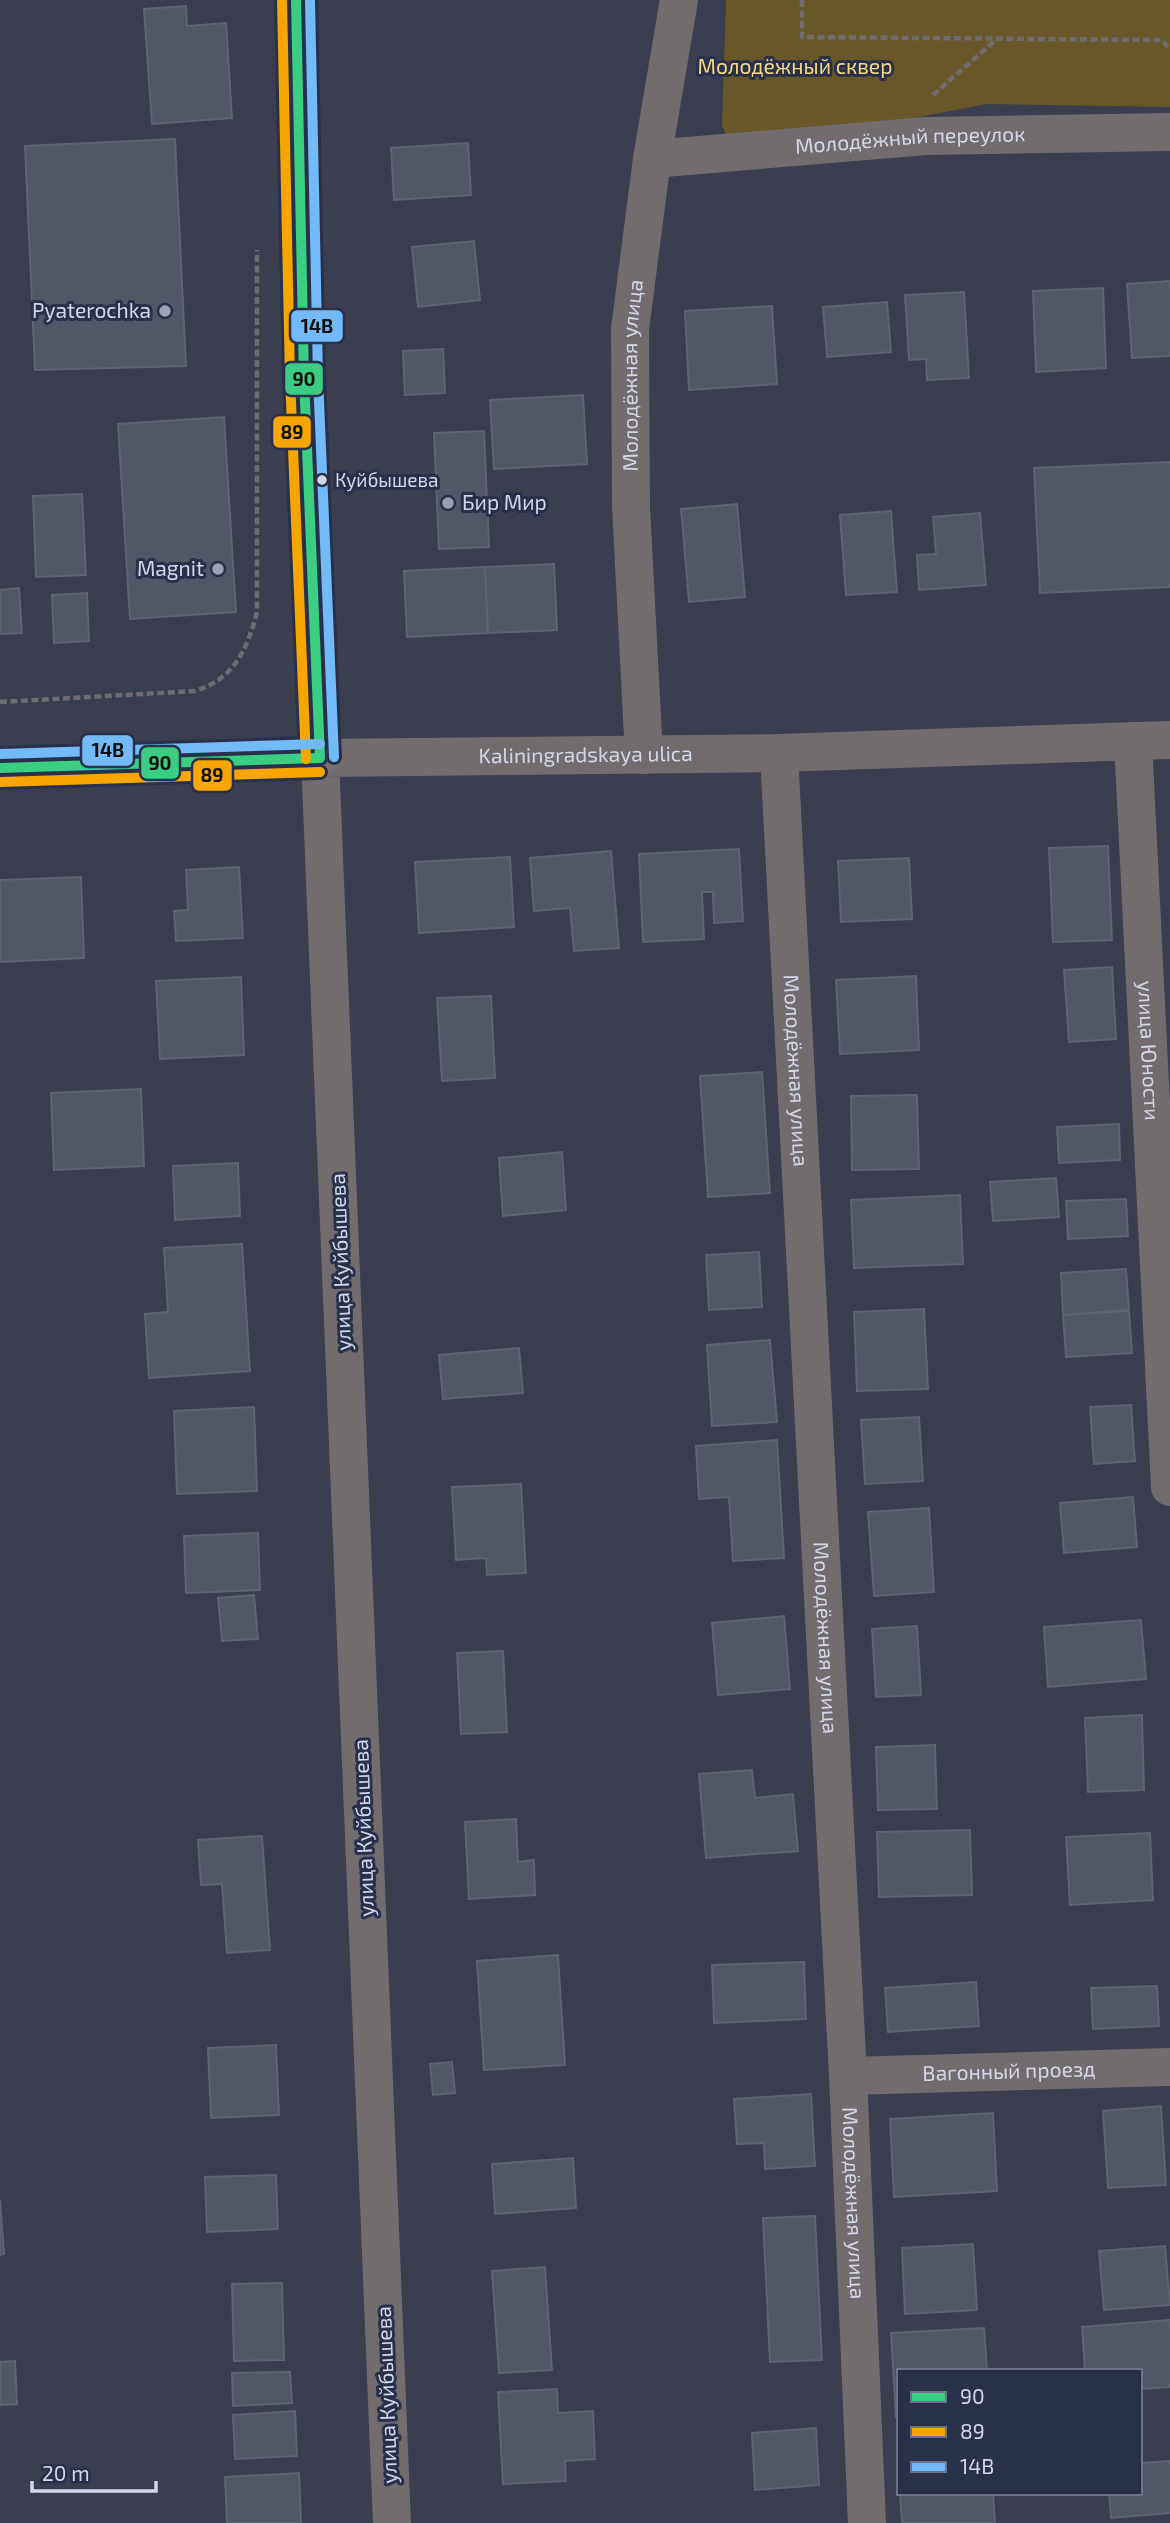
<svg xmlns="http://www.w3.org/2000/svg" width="1170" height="2523" font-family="'Exo 2',sans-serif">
<rect width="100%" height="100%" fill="#3a3e4e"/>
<path fill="#685829" d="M 726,0 L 1170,0 L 1170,107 L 987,104 L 892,122 L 726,135 L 722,125 Z"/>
<path fill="#515764" stroke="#5e6470" stroke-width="2" d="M 186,6 L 187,26 L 226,23 L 232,118 L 152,124 L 144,9 Z
M 175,139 L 186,366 L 35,370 L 25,146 Z
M 468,143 L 471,195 L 394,200 L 391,148 Z
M 474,241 L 480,300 L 418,307 L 412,247 Z
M 1170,281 L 1170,356 L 1132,358 L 1127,284 Z
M 1103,288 L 1106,368 L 1036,372 L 1033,291 Z
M 964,292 L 969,378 L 927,380 L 926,359 L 909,360 L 905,295 Z
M 887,302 L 891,352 L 827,357 L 823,307 Z
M 772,306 L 777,384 L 689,390 L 685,311 Z
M 443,349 L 445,393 L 405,395 L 403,351 Z
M 583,395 L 587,464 L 494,469 L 490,400 Z
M 224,417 L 236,612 L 130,619 L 118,424 Z
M 484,431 L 489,547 L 439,549 L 434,433 Z
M 1170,462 L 1170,587 L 1040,593 L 1034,468 Z
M 82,494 L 86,575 L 36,577 L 33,496 Z
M 737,504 L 745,597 L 689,602 L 681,509 Z
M 891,511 L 897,592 L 846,595 L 840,515 Z
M 980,513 L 986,585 L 919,590 L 917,555 L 936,554 L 933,517 Z
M 554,564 L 557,630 L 488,633 L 485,567 Z
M 485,567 L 488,633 L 407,637 L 404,571 Z
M 19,588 L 22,633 L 0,634 L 0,590 Z
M 87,593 L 89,641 L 54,643 L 52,595 Z
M 1108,846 L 1112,940 L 1053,942 L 1049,848 Z
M 739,849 L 743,921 L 714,923 L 713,892 L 702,892 L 704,939 L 643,942 L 639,854 Z
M 611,851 L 619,948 L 574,951 L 570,908 L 534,911 L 530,858 Z
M 510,857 L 514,927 L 419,933 L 415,862 Z
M 909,858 L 912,919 L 841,922 L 838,861 Z
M 239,867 L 243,938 L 176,941 L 174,911 L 188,910 L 186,870 Z
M 81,877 L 84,958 L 0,962 L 0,880 Z
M 1112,967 L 1116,1039 L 1069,1042 L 1064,970 Z
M 916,976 L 919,1050 L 840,1054 L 836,980 Z
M 241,977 L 244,1055 L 160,1059 L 156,981 Z
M 491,996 L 495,1078 L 442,1081 L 437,998 Z
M 762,1072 L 770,1193 L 708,1197 L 700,1076 Z
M 141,1089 L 144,1166 L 54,1170 L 51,1093 Z
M 917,1095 L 919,1169 L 852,1170 L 851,1096 Z
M 1119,1124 L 1120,1160 L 1059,1163 L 1057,1127 Z
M 562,1152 L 566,1210 L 503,1216 L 499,1158 Z
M 238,1163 L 240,1216 L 175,1220 L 173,1166 Z
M 1056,1178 L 1059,1217 L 993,1221 L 990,1182 Z
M 960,1195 L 963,1264 L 854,1268 L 851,1200 Z
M 1126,1199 L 1128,1236 L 1068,1239 L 1066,1201 Z
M 242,1244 L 250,1371 L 149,1378 L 145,1314 L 168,1312 L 164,1248 Z
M 759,1252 L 762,1307 L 709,1310 L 706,1255 Z
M 1126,1269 L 1129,1310 L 1063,1315 L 1061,1273 Z
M 924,1309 L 928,1389 L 857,1391 L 854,1312 Z
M 1129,1311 L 1132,1353 L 1066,1357 L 1063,1315 Z
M 770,1340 L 777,1422 L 712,1426 L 707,1345 Z
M 519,1348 L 523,1393 L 443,1399 L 439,1355 Z
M 1131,1405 L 1135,1461 L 1094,1464 L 1090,1407 Z
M 254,1407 L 257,1491 L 177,1494 L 174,1411 Z
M 919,1417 L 923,1481 L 865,1484 L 861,1420 Z
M 777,1440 L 784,1558 L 733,1561 L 729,1497 L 699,1499 L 696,1446 Z
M 521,1484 L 526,1573 L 487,1575 L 486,1558 L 456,1560 L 452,1487 Z
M 1133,1497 L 1137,1547 L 1064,1553 L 1060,1503 Z
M 929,1508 L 934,1592 L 874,1596 L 868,1512 Z
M 258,1533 L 260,1590 L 186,1593 L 184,1536 Z
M 254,1595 L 258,1639 L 222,1641 L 218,1598 Z
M 784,1616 L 790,1689 L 718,1695 L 712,1623 Z
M 1141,1620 L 1146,1679 L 1048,1687 L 1044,1627 Z
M 917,1626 L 921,1695 L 876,1697 L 872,1629 Z
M 503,1651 L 507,1732 L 461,1734 L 457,1653 Z
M 1142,1715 L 1144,1790 L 1088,1792 L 1085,1718 Z
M 935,1745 L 937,1809 L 878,1810 L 876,1747 Z
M 752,1770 L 755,1798 L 793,1794 L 798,1851 L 706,1858 L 699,1774 Z
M 516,1819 L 518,1862 L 534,1860 L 535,1895 L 469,1899 L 465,1822 Z
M 970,1830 L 972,1895 L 879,1897 L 877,1832 Z
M 1150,1833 L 1153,1900 L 1070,1905 L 1066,1837 Z
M 262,1836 L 270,1950 L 227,1953 L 222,1884 L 201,1885 L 198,1840 Z
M 558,1955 L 565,2065 L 484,2070 L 477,1961 Z
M 804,1962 L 806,2019 L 714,2023 L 712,1965 Z
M 976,1982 L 979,2026 L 888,2032 L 885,1988 Z
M 1157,1986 L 1159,2026 L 1093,2029 L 1091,1988 Z
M 276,2045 L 279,2115 L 211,2118 L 208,2048 Z
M 452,2062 L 455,2093 L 433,2095 L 430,2064 Z
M 811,2094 L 815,2166 L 765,2169 L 764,2143 L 737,2144 L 734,2099 Z
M 1161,2106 L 1166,2185 L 1108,2188 L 1103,2111 Z
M 993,2113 L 997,2191 L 894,2197 L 890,2119 Z
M 573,2158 L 576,2208 L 495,2214 L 492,2164 Z
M 276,2175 L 278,2229 L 207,2232 L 205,2177 Z
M 0,2200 L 4,2254 L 0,2255 Z
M 815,2216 L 822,2360 L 770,2362 L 763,2218 Z
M 973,2244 L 977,2310 L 905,2314 L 902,2248 Z
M 1165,2246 L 1170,2305 L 1104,2310 L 1099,2251 Z
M 545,2267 L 552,2370 L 499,2373 L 492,2271 Z
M 282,2283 L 284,2360 L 234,2361 L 232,2284 Z
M 1170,2320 L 1170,2387 L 1140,2389 L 1140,2371 L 1085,2371 L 1082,2327 Z
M 984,2328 L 987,2371 L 899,2371 L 899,2416 L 896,2417 L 891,2333 Z
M 15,2361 L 17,2404 L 0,2405 L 0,2362 Z
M 290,2372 L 292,2403 L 233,2406 L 232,2373 Z
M 557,2389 L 558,2413 L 593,2411 L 595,2459 L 565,2461 L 566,2481 L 503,2484 L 498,2392 Z
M 295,2411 L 297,2456 L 235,2459 L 233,2415 Z
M 816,2428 L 819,2485 L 755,2490 L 752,2433 Z
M 1170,2461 L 1170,2513 L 1111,2518 L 1109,2493 L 1140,2493 L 1140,2463 Z
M 299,2473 L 301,2523 L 227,2523 L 225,2477 Z
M 900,2493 L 993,2493 L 995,2523 L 902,2523 Z"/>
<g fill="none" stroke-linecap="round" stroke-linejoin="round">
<path stroke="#6e6c70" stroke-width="4.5" stroke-dasharray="7 3.5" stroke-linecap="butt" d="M 802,0 L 802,37 L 1162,40 L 1170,49
M 933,95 L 997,39
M 0,702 L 195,691 C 234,679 247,650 257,612 L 257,250"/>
<g stroke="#736c6e" stroke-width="38">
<path id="s1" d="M 652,159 L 926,136 L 1170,132"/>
<path id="s2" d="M 1133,741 L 1170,1487"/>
<path id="s3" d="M 779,753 L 848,2076 L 867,2523"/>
<path id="s4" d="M 644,755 L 631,507 L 630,329 L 652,159 L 679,0"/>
<path id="s5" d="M 848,2076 L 1170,2067"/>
<path id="s6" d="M 392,2523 L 320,758 L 779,753 L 1170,740"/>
</g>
<path stroke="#796f6f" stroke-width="38" d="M 0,768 L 320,758 L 304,377 L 296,0"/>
<g stroke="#28304b" stroke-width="16">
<path id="bus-1" d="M 296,0 L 304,377 L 320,758
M 0,768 L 320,758"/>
</g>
<g stroke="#28304b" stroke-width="16">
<path id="bus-2" d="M 282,0 L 290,378 L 306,759
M 0,782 L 320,772"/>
</g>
<g stroke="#28304b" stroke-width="16">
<path id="bus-3" d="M 310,0 L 318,377 L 334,757
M 0,754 L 320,744"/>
</g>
<use href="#bus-1" stroke="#3ace82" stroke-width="10"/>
<use href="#bus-2" stroke="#f7a600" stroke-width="10"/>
<use href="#bus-3" stroke="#73baf8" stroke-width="10"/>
</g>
<g fill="#9da2b3" stroke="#28304b" stroke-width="2.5">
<circle cx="165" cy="311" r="7"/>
<circle cx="448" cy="503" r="7"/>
<circle cx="218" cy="569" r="7"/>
</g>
<circle fill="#d2d8e9" stroke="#28304b" stroke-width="2.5" cx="322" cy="480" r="6"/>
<g text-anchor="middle" stroke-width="6" stroke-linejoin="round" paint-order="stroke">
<g font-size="19" fill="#d2d8e9" stroke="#28304b" text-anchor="start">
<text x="335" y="487">Куйбышева</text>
</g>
<g font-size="21" fill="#f6d880" stroke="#28304b">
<text x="795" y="74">Молодёжный сквер</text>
</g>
<g font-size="21" fill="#d2d8e9" stroke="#28304b">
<text dy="7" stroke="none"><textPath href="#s1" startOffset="259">Молодёжный переулок</textPath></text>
<text dy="7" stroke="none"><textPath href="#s4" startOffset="380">Молодёжная улица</textPath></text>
<text dy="7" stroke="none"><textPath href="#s6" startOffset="2032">Kaliningradskaya ulica</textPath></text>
<text dy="7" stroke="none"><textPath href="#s2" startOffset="310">улица Юности</textPath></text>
<text dy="7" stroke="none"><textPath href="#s3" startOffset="318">Молодёжная улица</textPath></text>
<text transform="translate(341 1262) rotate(-92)" y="7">улица Куйбышева</text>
<text dy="7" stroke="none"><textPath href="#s3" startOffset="886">Молодёжная улица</textPath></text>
<text transform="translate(364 1828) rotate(-92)" y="7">улица Куйбышева</text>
<text dy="7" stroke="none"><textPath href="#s5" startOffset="161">Вагонный проезд</textPath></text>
<text dy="7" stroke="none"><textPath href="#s3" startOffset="1452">Молодёжная улица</textPath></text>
<text transform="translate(387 2395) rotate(-92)" y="7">улица Куйбышева</text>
</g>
<g font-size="21" fill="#d2d8e9" stroke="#28304b" text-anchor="end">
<text x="151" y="318">Pyaterochka</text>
<text x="462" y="510" text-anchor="start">Бир Мир</text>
<text x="204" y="576">Magnit</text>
</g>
</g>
<g stroke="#28304b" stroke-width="2.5">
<rect x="290" y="309" width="54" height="34" rx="7" fill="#73baf8"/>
<rect x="284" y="362" width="40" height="34" rx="7" fill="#3ace82"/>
<rect x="272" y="415" width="40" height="34" rx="7" fill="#f7a600"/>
<rect x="81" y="734" width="53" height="33" rx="7" fill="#73baf8"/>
<rect x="140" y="746" width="40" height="34" rx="7" fill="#3ace82"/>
<rect x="192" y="759" width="41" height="33" rx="7" fill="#f7a600"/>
</g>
<g font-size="19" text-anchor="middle" font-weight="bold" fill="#111">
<text x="317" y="333">14В</text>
<text x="304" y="386">90</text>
<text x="292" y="439">89</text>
<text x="108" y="757">14В</text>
<text x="160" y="770">90</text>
<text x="212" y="782">89</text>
</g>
<rect x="897" y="2369" width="245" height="126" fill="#28304b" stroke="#6c738a" stroke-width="2"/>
<rect x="911" y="2392" width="35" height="10" fill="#3ace82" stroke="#6c738a" stroke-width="2"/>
<text x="960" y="2404" font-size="21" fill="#d2d8e9">90</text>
<rect x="911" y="2427" width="35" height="10" fill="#f7a600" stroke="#6c738a" stroke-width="2"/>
<text x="960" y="2439" font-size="21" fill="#d2d8e9">89</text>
<rect x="911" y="2462" width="35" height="10" fill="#73baf8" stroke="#6c738a" stroke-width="2"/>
<text x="960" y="2474" font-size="21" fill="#d2d8e9">14В</text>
<path d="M32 2481v10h124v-10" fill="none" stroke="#d2d8e9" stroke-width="3.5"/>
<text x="42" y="2481" font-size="21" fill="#d2d8e9" stroke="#28304b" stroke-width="5" paint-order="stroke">20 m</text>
</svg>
